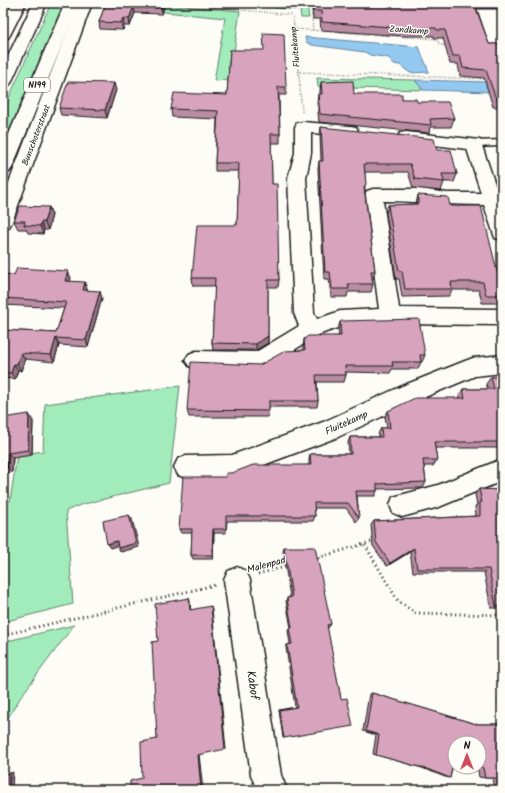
<svg xmlns="http://www.w3.org/2000/svg" width="505" height="793" font-family="Kalam,sans-serif">
<rect width="100%" height="100%" fill="#fdfcf7"/>
<filter id="ink" filterUnits="userSpaceOnUse"><feTurbulence type="fractalNoise" baseFrequency=".025" numOctaves="2"/><feDisplacementMap in="SourceGraphic" scale="8" xChannelSelector="R" yChannelSelector="G"/><feConvolveMatrix kernelMatrix="1 2 1 2 8 2 1 2 1" color-interpolation-filters="sRGB"/></filter>
<g filter="url(#ink)">
<path fill="#a2ebba" stroke="#5f846b" d="M 51,3 L 64,3 L 3,145 L 3,111 Z
M 149,3 L 240,11 L 230,80 L 214,81 L 225,18 L 134,9 Z
M 223,3 L 307,3 L 309,18 L 301,18 L 300,10 Z
M 317,78 L 415,80 L 423,90 L 318,87 Z
M 180,386 L 169,483 L 80,505 L 66,511 L 73,604 L 3,622 L 3,502 L 10,501 L 17,455 L 43,451 L 45,404 Z
M 74,625 L 22,695 L 3,726 L 3,642 Z"/>
<path fill="#93c9f1" stroke="#63849c" d="M 305,37 L 419,47 L 429,72 L 410,73 L 400,65 L 394,64 L 389,58 L 370,55 L 365,52 L 312,45 L 306,42 Z
M 415,80 L 487,82 L 492,92 L 423,90 Z"/>
<g fill="none" stroke-linecap="round" stroke-linejoin="round">
<g stroke="#1c1c1c" stroke-width="3">
<path id="service" d="M 502,140 L 502,146 L 474,147 L 470,144 L 474,141 Z"/>
</g>
<g stroke="#1c1c1c" stroke-width="3">
<path id="minor" d="M 12,3 L 26,3 L 10,35 L 8,38 L 3,39 L 3,21 Z
M 78,3 L 92,3 L 12,222 L 9,227 L 3,229 L 3,198 Z
M 303,122 L 350,126 L 356,127 L 358,131 L 356,135 L 350,136 L 311,133 L 311,153 L 306,178 L 314,313 L 317,319 L 340,311 L 379,309 L 364,195 L 367,191 L 373,189 L 421,189 L 447,193 L 481,193 L 467,149 L 400,141 L 398,137 L 400,133 L 406,132 L 480,140 L 498,193 L 502,193 L 502,240 L 495,238 L 484,205 C 450,205 417,201 383,201 L 399,308 L 502,309 L 502,325 L 390,324 L 340,327 L 318,335 L 267,367 L 259,370 L 196,369 L 189,366 L 185,360 L 189,354 L 196,351 L 256,352 L 299,326 L 294,313 L 288,178 L 295,153 L 295,127 L 297,123 Z
M 502,355 L 502,373 L 475,376 L 418,400 L 338,437 L 232,477 L 186,478 L 178,475 L 174,467 L 178,459 L 186,456 L 232,455 L 323,422 L 402,386 L 465,361 L 473,358 Z
M 502,459 L 502,481 L 439,507 L 402,517 L 393,513 L 390,505 L 393,497 L 438,485 Z
M 237,567 L 246,571 L 250,580 L 281,775 L 287,790 L 257,790 L 251,775 L 224,580 L 228,571 Z"/>
</g>
<g stroke="#1c1c1c" stroke-width="3">
<path id="primary" d="M 33,3 L 47,3 L 11,83 L 8,86 L 3,88 L 3,67 Z
M 65,3 L 79,3 L 12,168 L 9,172 L 3,174 L 3,148 Z"/>
</g>
<path stroke="#1c1c1c" stroke-width="1.5" stroke-dasharray="0.5 2" stroke-linecap="butt" d="M 172,3 L 292,15 L 295,29 L 302,112
M 311,4 L 313,30
M 295,29 L 437,39 L 440,45 L 448,46
M 298,72 L 487,79"/>
<path stroke="#1c1c1c" stroke-width="3" stroke-dasharray="1 3.5" stroke-linecap="butt" d="M 365,545 L 398,601 L 415,613 L 502,615
M 314,559 L 374,541
M 258,574 L 288,566
M 3,635 L 215,585"/>
<use href="#service" fill="#fdfcf7" fill-rule="evenodd"/>
<use href="#minor" fill="#fdfcf7" fill-rule="evenodd"/>
<use href="#primary" fill="#fdfcf7" fill-rule="evenodd"/>
</g>
<path fill="#ba8da3" stroke="#1c1c1c" d="M 106,3 L 165,3 L 162,14 L 135,13 L 130,26 L 124,26 L 123,30 L 100,29 L 99,22 Z
M 260,3 L 502,3 L 502,9 L 477,9 L 489,44 L 502,44 L 502,107 L 493,107 L 484,78 L 460,76 L 458,64 L 450,64 L 443,38 L 434,38 L 434,36 L 404,36 L 321,30 L 320,19 L 313,19 L 312,8 L 261,6 Z
M 230,50 L 286,87 L 286,95 L 279,95 L 280,134 L 280,143 L 271,143 L 272,184 L 279,280 L 278,287 L 268,287 L 268,343 L 256,350 L 213,350 L 212,343 L 215,286 L 193,286 L 192,278 L 237,225 L 239,171 L 215,171 L 215,163 L 217,119 L 172,117 L 171,109 L 227,95 Z
M 321,82 L 354,94 L 402,99 L 417,102 L 454,118 L 451,127 L 430,127 L 429,133 L 319,122 L 317,103 L 318,94 L 320,94 L 320,90 Z
M 116,90 L 107,118 L 61,115 L 59,108 Z
M 321,127 L 437,150 L 457,174 L 454,182 L 444,182 L 441,191 L 413,188 L 408,172 L 365,172 L 365,191 L 375,271 L 373,279 L 372,279 L 373,284 L 371,292 L 348,292 L 347,297 L 331,297 L 329,279 L 324,279 L 318,169 L 319,161 L 321,161 L 320,135 Z
M 418,195 L 450,206 L 502,291 L 502,297 L 499,303 L 482,303 L 479,290 L 452,290 L 449,296 L 402,297 L 399,279 L 396,279 L 386,213 L 388,205 L 416,204 Z
M 49,207 L 52,215 L 48,230 L 44,230 L 43,234 L 28,233 L 26,229 L 18,229 L 14,221 Z
M 3,274 L 71,278 L 70,281 L 87,289 L 87,290 L 102,298 L 88,347 L 59,345 L 54,362 L 25,359 L 21,371 L 18,370 L 15,379 L 3,378 L 3,330 L 56,333 L 64,308 L 3,305 Z
M 340,322 L 425,355 L 422,362 L 421,362 L 418,369 L 392,369 L 390,373 L 346,372 L 346,375 L 344,382 L 317,382 L 318,401 L 317,407 L 269,407 L 268,417 L 189,417 L 187,410 L 260,365 L 303,350 L 304,339 L 339,336 L 338,329 Z
M 491,377 L 502,377 L 502,448 L 435,448 L 437,460 L 433,466 L 424,466 L 426,482 L 423,488 L 377,489 L 377,491 L 375,496 L 357,496 L 359,518 L 356,522 L 346,508 L 314,508 L 315,516 L 313,521 L 227,521 L 226,533 L 214,533 L 213,559 L 193,559 L 191,555 L 192,533 L 181,533 L 179,529 L 226,477 L 232,473 L 309,465 L 309,459 L 310,454 L 349,454 L 348,442 L 350,437 L 379,437 L 378,434 L 381,428 L 387,428 L 385,417 L 388,411 L 460,398 L 459,395 L 463,389 L 488,389 L 486,384 Z
M 3,418 L 33,421 L 32,455 L 13,458 L 12,472 L 3,474 Z
M 479,489 L 502,490 L 502,608 L 491,608 L 484,572 L 413,572 L 410,552 L 387,566 L 373,546 L 371,525 L 374,521 L 476,516 L 475,506 L 477,505 L 475,494 Z
M 284,547 L 331,624 L 329,627 L 327,628 L 341,699 L 284,738 L 283,738 L 279,710 L 295,707 L 286,648 L 287,645 L 290,644 L 288,631 L 289,628 L 291,628 L 286,601 L 287,598 L 290,597 L 283,552 Z
M 372,693 L 476,724 L 501,724 L 502,790 L 494,790 L 492,778 L 485,778 L 479,777 L 477,767 L 479,767 L 479,743 L 455,743 L 455,759 L 454,759 L 450,778 L 445,777 L 422,768 L 373,754 L 376,735 L 363,731 L 369,694 Z"/>
<path fill="#977384" stroke="#1c1c1c" d="M 162,3 L 165,3 L 162,14 L 161,7 Z
M 134,6 L 135,13 L 130,26 L 129,19 Z
M 123,18 L 124,26 L 123,30 L 121,23 Z
M 114,83 L 116,90 L 107,118 L 105,110 Z
M 49,207 L 52,215 L 48,230 L 44,222 Z
M 41,222 L 44,230 L 43,234 L 40,226 Z
M 68,271 L 71,278 L 68,288 L 65,281 Z
M 85,282 L 87,289 L 86,297 L 83,290 Z
M 100,291 L 102,298 L 88,347 L 86,340 Z
M 268,336 L 268,343 L 256,350 L 256,344 Z
M 56,338 L 59,345 L 54,362 L 51,355 Z
M 21,353 L 25,359 L 21,371 L 17,364 Z
M 14,364 L 18,370 L 15,379 L 11,373 Z
M 29,414 L 33,421 L 32,455 L 28,450 Z
M 8,453 L 13,458 L 12,472 L 7,467 Z
M 129,515 L 132,519 L 139,547 L 121,552 L 118,548 Z
M 213,529 L 214,533 L 213,559 L 212,555 Z
M 117,541 L 120,545 L 110,548 L 107,544 Z
M 414,548 L 410,552 L 387,566 L 390,563 Z
M 189,598 L 190,601 L 191,613 L 190,610 Z
M 211,606 L 212,609 L 226,749 L 225,749 Z
M 199,754 L 203,790 L 201,790 L 198,755 Z
M 13,772 L 12,790 L 9,790 L 10,773 Z"/>
<path fill="#d8a4bd" stroke="#1c1c1c" d="M 106,3 L 162,3 L 161,7 L 134,6 L 129,19 L 123,18 L 121,23 L 99,22 Z
M 313,3 L 474,3 L 489,44 L 502,44 L 502,61 L 500,61 L 502,67 L 502,99 L 496,99 L 486,70 L 463,68 L 460,56 L 453,56 L 445,30 L 437,30 L 436,28 L 405,28 L 322,22 L 321,11 L 313,11 Z
M 263,33 L 284,34 L 286,87 L 278,87 L 280,134 L 271,134 L 272,184 L 277,184 L 279,280 L 268,280 L 268,336 L 256,344 L 212,343 L 215,278 L 192,278 L 197,225 L 237,225 L 239,163 L 215,163 L 218,111 L 171,109 L 174,93 L 227,95 L 230,50 L 264,50 Z
M 353,81 L 354,94 L 402,94 L 402,99 L 416,99 L 417,102 L 448,102 L 454,118 L 430,119 L 431,125 L 320,114 L 318,94 L 322,94 L 321,82 Z
M 68,82 L 114,83 L 105,110 L 59,108 Z
M 321,127 L 434,139 L 437,150 L 451,150 L 457,174 L 442,174 L 444,182 L 415,179 L 410,164 L 364,164 L 366,184 L 364,187 L 375,271 L 371,271 L 373,284 L 348,284 L 349,289 L 332,289 L 330,272 L 325,272 L 319,161 L 323,161 Z
M 418,195 L 448,197 L 450,206 L 481,206 L 502,291 L 502,295 L 486,295 L 483,282 L 451,282 L 452,289 L 405,289 L 402,271 L 399,271 L 388,205 L 418,204 Z
M 20,206 L 49,207 L 44,222 L 41,222 L 40,226 L 24,225 L 25,221 L 14,221 Z
M 17,268 L 68,271 L 65,281 L 85,282 L 83,290 L 100,291 L 86,340 L 56,338 L 51,355 L 21,353 L 17,364 L 14,364 L 11,373 L 3,372 L 3,330 L 56,333 L 66,302 L 3,298 L 3,274 L 14,275 Z
M 419,319 L 425,355 L 420,355 L 421,362 L 392,362 L 393,366 L 345,366 L 346,375 L 316,375 L 318,401 L 269,401 L 269,411 L 187,410 L 191,362 L 260,365 L 285,351 L 305,350 L 304,339 L 308,336 L 341,336 L 340,322 L 342,321 Z
M 491,377 L 502,377 L 502,431 L 499,431 L 502,435 L 502,442 L 434,442 L 437,460 L 423,460 L 426,482 L 377,484 L 377,491 L 356,491 L 359,518 L 348,503 L 314,503 L 315,516 L 226,516 L 226,529 L 213,529 L 212,555 L 191,555 L 192,529 L 179,529 L 183,477 L 226,477 L 226,473 L 232,473 L 253,465 L 311,465 L 310,454 L 351,454 L 350,437 L 382,437 L 381,428 L 390,428 L 388,411 L 415,398 L 465,398 L 463,389 L 494,389 Z
M 29,414 L 28,450 L 8,453 L 7,467 L 3,468 L 3,418 Z
M 479,489 L 502,490 L 502,605 L 496,606 L 489,569 L 417,569 L 414,548 L 390,563 L 376,542 L 374,521 L 480,516 L 480,502 L 482,502 Z
M 129,515 L 136,543 L 118,548 L 117,541 L 107,544 L 103,521 Z
M 284,547 L 315,547 L 331,624 L 327,625 L 341,699 L 347,698 L 353,726 L 284,738 L 279,710 L 297,707 L 287,645 L 292,644 L 289,628 L 292,628 L 287,598 L 292,597 Z
M 189,598 L 190,610 L 211,606 L 225,749 L 198,755 L 201,790 L 130,790 L 130,781 L 142,778 L 141,742 L 157,739 L 152,642 L 158,641 L 155,604 Z
M 372,693 L 476,724 L 501,724 L 502,727 L 502,790 L 501,790 L 499,778 L 485,778 L 483,768 L 479,766 L 479,743 L 455,743 L 455,758 L 454,758 L 450,778 L 427,769 L 376,755 L 379,735 L 366,731 Z
M 10,773 L 9,790 L 3,790 L 3,774 Z"/>
</g>
<g text-anchor="middle" stroke-width="3" stroke-linejoin="round" paint-order="stroke">
<g font-size="9" fill="#1c1c1c" stroke="#fdfcf7">
<text transform="translate(409 30) rotate(4)" y="3">Zandkamp</text>
<text transform="translate(295 47) rotate(-95)" y="3">Fluitekamp</text>
<text transform="translate(36 135) rotate(-69)" y="3">Bunschoterstraat</text>
</g>
<rect fill="#fdfcf7" stroke="#605f5e" stroke-width="1" x="24" y="78" width="26" height="14" rx="3"/>
<g font-size="9" font-weight="bold" fill="#1c1c1c">
<text x="37" y="88">N199</text>
</g>
<g font-size="10" fill="#1c1c1c" stroke="#fdfcf7">
<text transform="translate(346 422) rotate(-24)" y="4">Fluitekamp</text>
<text transform="translate(266 564) rotate(-15)" y="4">Malenpad</text>
</g>
<g font-size="12" fill="#1c1c1c" stroke="#fdfcf7">
<text transform="translate(253 685) rotate(82)" y="4">Kabof</text>
</g>
</g>
<rect width="505" height="793" fill="none" stroke="#fdfcf7" stroke-width="16"/>
<rect x="8" y="8" width="489" height="777" fill="none" stroke="#1c1c1c" stroke-width="1.5" filter="url(#ink)"/>
<g transform="translate(467 755)"><circle r="19" fill="#fdfcf7" stroke="#a3a29f"/>
<path d="M0-3L7 15L0 10L-7 15Z" fill="#d1495b"/>
<text y="-6" font-size="11" font-weight="bold" text-anchor="middle" fill="#1c1c1c">N</text>
</g>
</svg>
